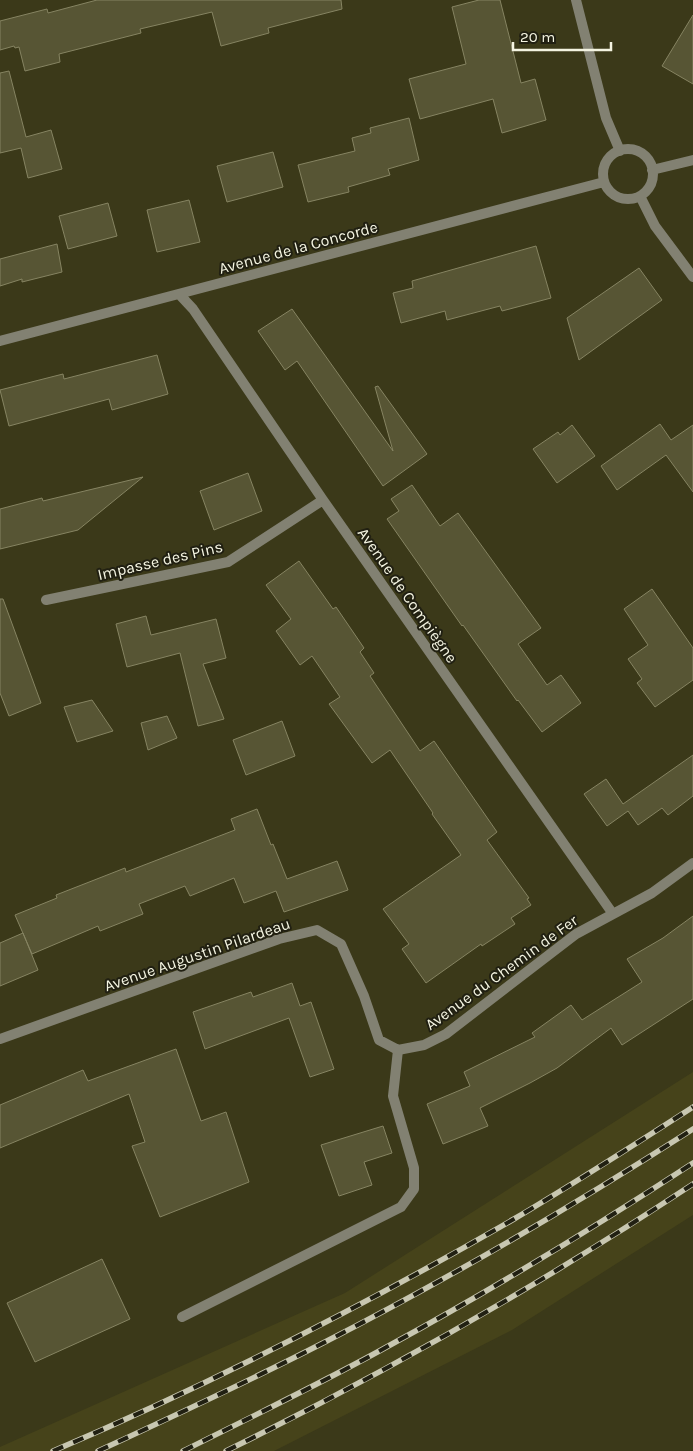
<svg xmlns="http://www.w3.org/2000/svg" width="693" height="1451" font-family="Karla,sans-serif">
<rect width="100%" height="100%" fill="#3b3919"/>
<path fill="#46431a" d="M 693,1072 L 693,1215 L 512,1330 L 274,1451 L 0,1451 L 0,1447 L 345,1293 Z"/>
<path fill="#575534" stroke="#868462" d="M 97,0 L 341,0 L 342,9 L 268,28 L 269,33 L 221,46 L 212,12 L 140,29 L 141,33 L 59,54 L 60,62 L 25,71 L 19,47 L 15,48 L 14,46 L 0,50 L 0,21 L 47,9 L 48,13 Z
M 479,0 L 500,0 L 521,83 L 535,79 L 546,120 L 502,133 L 493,99 L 420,119 L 409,79 L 466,64 L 452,7 Z
M 693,15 L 693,84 L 662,66 Z
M 9,71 L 26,137 L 51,130 L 62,169 L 28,178 L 21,148 L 0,153 L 0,73 Z
M 409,118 L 419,160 L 388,169 L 390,175 L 348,187 L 349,192 L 308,202 L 298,165 L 355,151 L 352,138 L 371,133 L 370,128 Z
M 273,152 L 283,187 L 227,202 L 217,166 Z
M 189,200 L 200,242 L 157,252 L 147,210 Z
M 108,203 L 117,236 L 68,249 L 59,216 Z
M 57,244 L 62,272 L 22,282 L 22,279 L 0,286 L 0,259 Z
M 536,246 L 551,298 L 502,311 L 500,306 L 447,320 L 445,311 L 401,323 L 393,293 L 413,288 L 412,281 Z
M 639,268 L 662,300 L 579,360 L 567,318 Z
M 292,309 L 393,451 L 375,387 L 378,386 L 427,454 L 383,486 L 297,361 L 285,370 L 258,331 Z
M 157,355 L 168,394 L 112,410 L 109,399 L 9,426 L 0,390 L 63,374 L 64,379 Z
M 660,424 L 671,440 L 693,425 L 693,492 L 666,455 L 617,490 L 601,466 Z
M 572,425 L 595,456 L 557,483 L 533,449 L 558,432 L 560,435 Z
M 248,473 L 262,511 L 214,530 L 200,491 Z
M 143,477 L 78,530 L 0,549 L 0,509 L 42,498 L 43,501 Z
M 412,485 L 440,526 L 458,513 L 541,628 L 518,644 L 547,685 L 561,675 L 581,703 L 542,732 L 518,700 L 517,701 L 463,625 L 462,626 L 387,519 L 399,511 L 391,499 Z
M 299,561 L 333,609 L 336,607 L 364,648 L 360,652 L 374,673 L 370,676 L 420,751 L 434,741 L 497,832 L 487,840 L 529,898 L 527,899 L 531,905 L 511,918 L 515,924 L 482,946 L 481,944 L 426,983 L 402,949 L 409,944 L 383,909 L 461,855 L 432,814 L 433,813 L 390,750 L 372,763 L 329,704 L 340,697 L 312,656 L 300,665 L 276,631 L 291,619 L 266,585 Z
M 652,589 L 693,648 L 693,680 L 655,707 L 637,683 L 642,679 L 628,659 L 648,645 L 624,609 Z
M 0,599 L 3,599 L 41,703 L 9,716 L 0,693 Z
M 146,616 L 151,635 L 216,619 L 226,658 L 203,664 L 224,719 L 198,726 L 180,653 L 127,667 L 116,624 Z
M 92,700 L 113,731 L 77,742 L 64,707 Z
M 167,716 L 177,738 L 148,750 L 141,723 Z
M 282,721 L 295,756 L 246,775 L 233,740 Z
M 693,755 L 693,796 L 668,815 L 662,808 L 638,825 L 628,811 L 607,826 L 584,794 L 606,779 L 623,804 Z
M 257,809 L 271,845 L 273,844 L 287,879 L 337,861 L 348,890 L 284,912 L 276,891 L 244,903 L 234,878 L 190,896 L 185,886 L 139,904 L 143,914 L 100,931 L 98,926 L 32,954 L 15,915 L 57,898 L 56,895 L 125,868 L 126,872 L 235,830 L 231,819 Z
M 693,916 L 693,999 L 622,1045 L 611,1028 L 557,1068 L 530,1083 L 480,1108 L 488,1126 L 443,1144 L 427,1104 L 470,1086 L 464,1072 L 535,1037 L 532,1033 L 571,1005 L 582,1020 L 642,982 L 627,959 L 663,938 Z
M 23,933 L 38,970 L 0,986 L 0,943 Z
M 292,983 L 300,1006 L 311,1002 L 334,1069 L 310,1077 L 289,1018 L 205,1049 L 193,1012 L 251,992 L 253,997 Z
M 176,1049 L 201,1121 L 226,1112 L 249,1182 L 160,1217 L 132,1146 L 145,1142 L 129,1094 L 0,1148 L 0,1105 L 83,1070 L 88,1081 Z
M 383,1126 L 392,1153 L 364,1162 L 372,1185 L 339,1196 L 321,1145 Z
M 102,1259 L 130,1319 L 35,1362 L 7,1303 Z"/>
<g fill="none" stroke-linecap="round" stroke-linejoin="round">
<path stroke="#828172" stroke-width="10" d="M 182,1317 L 401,1207 L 414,1189 L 414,1168 L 393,1096 L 398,1050"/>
<path stroke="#828172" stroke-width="10" d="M 576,0 L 606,118 L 620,151
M603 174a25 25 0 1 1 50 0a25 25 0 1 1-50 0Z
M 652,170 L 693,160
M 640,196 L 655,226 L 693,277
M 179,294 L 193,309 L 323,500 L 613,914
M 0,341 L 604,182
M 46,600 L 228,562 L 323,500
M 0,1039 L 279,939 L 317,930 L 341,944 L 364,996 L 379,1040 L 398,1050 L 424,1045 L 446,1034 L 576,934 L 652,893 L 693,863"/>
<g stroke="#c8c7b1" stroke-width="5.5">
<path id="rail" d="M 53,1451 C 211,1384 365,1305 514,1219 C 575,1183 634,1145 693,1107
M 98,1451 C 174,1416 249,1381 323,1343 C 450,1278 573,1206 693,1129
M 183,1451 C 253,1416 324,1382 392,1344 C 495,1288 595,1227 693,1163
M 226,1451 C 387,1372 543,1283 693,1184"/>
</g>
<use href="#rail" stroke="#212012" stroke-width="4" stroke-dasharray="11" stroke-linecap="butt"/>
</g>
<g text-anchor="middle" stroke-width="4" stroke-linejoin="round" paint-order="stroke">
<g font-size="16" fill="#f4f4e1" stroke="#212012">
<text transform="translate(298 247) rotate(-15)" y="6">Avenue de la Concorde</text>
<text transform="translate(160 560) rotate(-13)" y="6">Impasse des Pins</text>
<text transform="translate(408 595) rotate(55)" y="6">Avenue de Compiègne</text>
<text transform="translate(197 954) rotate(-19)" y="6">Avenue Augustin Pilardeau</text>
<text transform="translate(501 972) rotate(-36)" y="6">Avenue du Chemin de Fer</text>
</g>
</g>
<path d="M513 42v8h98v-8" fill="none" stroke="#f4f4e1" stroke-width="2.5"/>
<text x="520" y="42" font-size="15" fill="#f4f4e1" stroke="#212012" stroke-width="4" paint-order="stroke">20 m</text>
</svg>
